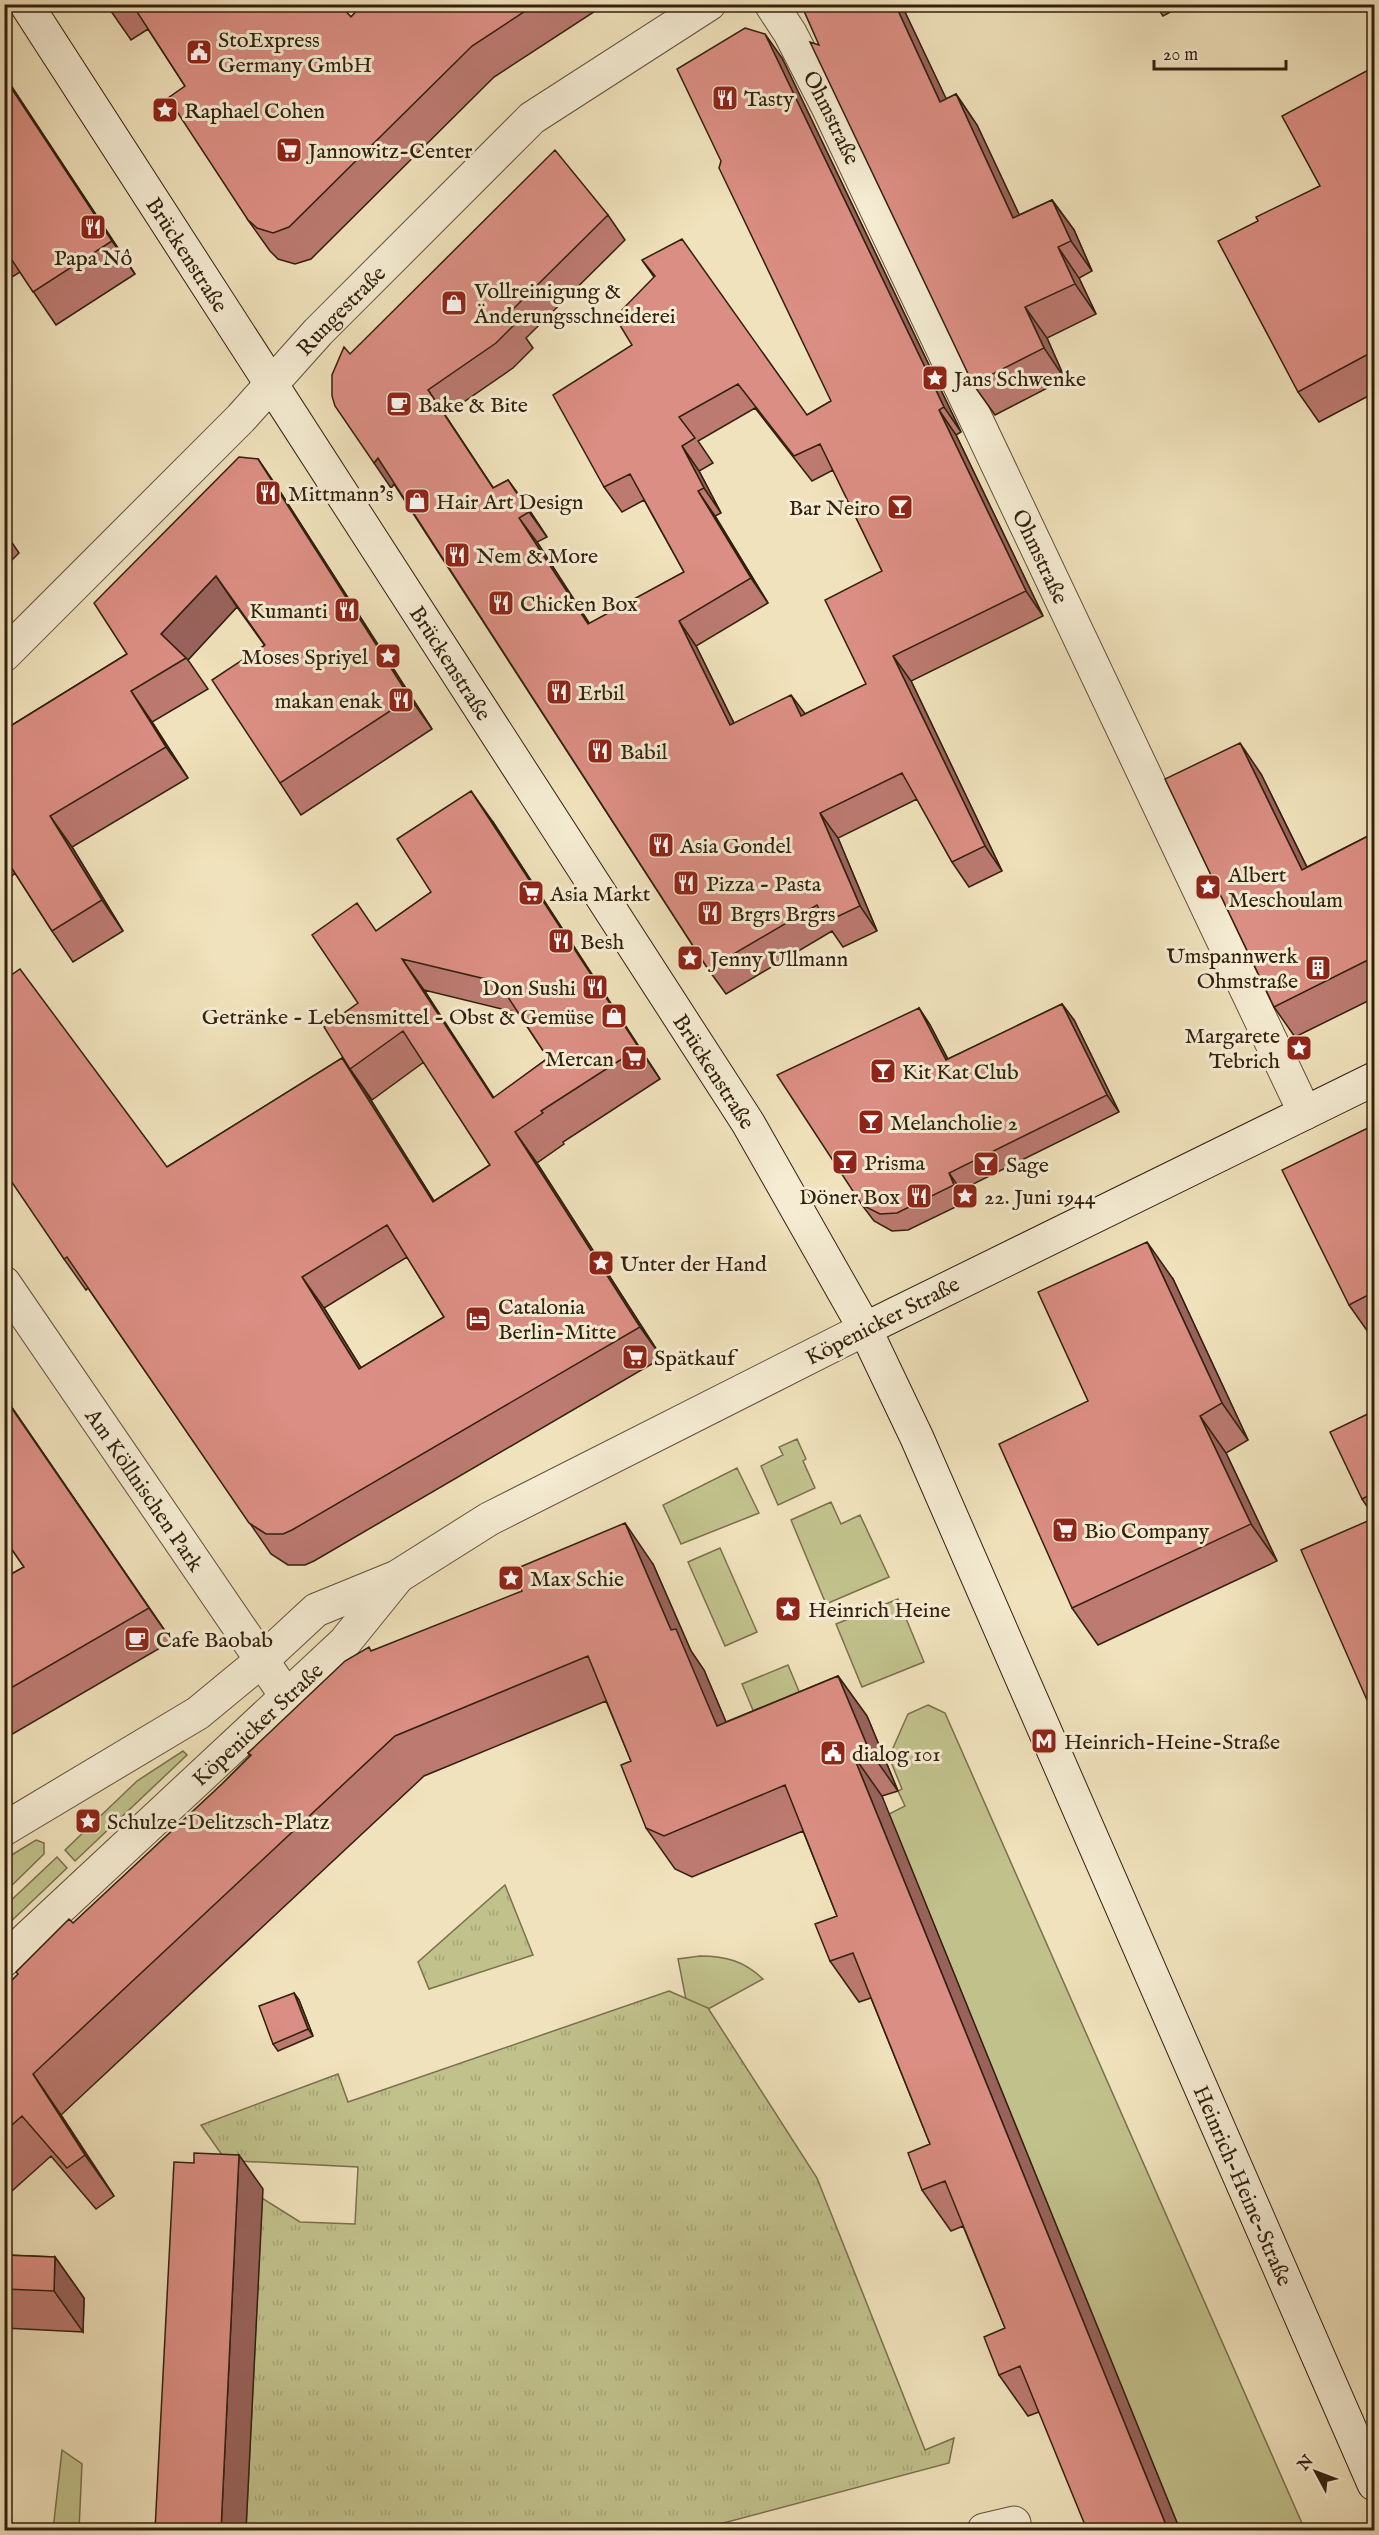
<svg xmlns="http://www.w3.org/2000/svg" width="1379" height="2535" font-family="'IM FELL English',serif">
<defs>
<pattern id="park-tufts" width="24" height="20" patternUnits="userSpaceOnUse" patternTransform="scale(1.5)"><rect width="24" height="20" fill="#c1c18c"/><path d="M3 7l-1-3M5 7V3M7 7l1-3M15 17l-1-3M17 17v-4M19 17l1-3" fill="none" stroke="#a6a678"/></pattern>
</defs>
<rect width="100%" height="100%" fill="#f0e2bc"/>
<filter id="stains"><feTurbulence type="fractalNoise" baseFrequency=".00333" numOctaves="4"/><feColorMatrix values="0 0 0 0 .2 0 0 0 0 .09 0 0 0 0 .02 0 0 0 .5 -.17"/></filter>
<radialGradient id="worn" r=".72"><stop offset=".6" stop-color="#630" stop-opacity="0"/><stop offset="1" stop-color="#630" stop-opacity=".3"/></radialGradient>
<path fill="#c1c18c" stroke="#7a704d" stroke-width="1.5" d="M 797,1439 L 806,1459 L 803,1461 L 815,1488 L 778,1505 L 761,1466 L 783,1455 L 779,1447 Z
M 737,1468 L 759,1513 L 681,1544 L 663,1505 Z
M 831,1502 L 841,1524 L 860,1515 L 889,1577 L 826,1604 L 791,1520 Z
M 720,1548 L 757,1632 L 725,1646 L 688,1562 Z
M 898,1599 L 924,1662 L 862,1687 L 836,1624 Z
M 788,1665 L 806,1708 L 760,1727 L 742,1684 Z
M 928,1705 L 945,1713 L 1305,2530 L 1180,2530 L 889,1814 L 905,1806 L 898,1791 L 902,1789 L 889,1757 L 908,1714 Z
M 183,1751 L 187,1755 L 75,1861 L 65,1850 L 137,1781 Z
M 36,1840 L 44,1843 L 44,1854 L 5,1892 L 5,1859 Z
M 57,1857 L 67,1868 L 5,1927 L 5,1906 Z
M 700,1956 C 726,1956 744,1961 763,1979 L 708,2009 L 771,2108 L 689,2015 L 678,1959 Z
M 62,2450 L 82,2464 L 79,2530 L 53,2530 Z"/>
<path fill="url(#park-tufts)" stroke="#7a704d" stroke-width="1.5" d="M 505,1885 L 533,1955 L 429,1989 L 418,1962 Z
M 669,1991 L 708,2008 L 817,2178 L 925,2450 L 954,2438 L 949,2463 L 697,2530 L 246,2530 L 262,2198 L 300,2222 L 355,2224 L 358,2167 L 237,2161 L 222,2155 L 201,2125 L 338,2074 L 348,2102 Z"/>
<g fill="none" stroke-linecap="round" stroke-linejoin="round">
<g stroke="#62503a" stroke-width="35">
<g id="minor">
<path id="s1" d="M 771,4 L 790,33 L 828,107 L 1305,1113"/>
<path id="s2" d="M 4,655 L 241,418 L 318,332 L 532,118 L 709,4"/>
<path id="s3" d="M 4,1283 L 287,1697"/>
<path d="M 984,2530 L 1014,2523"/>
</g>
</g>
<g stroke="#62503a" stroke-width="35">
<g id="tertiary">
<path d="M 4,1829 L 198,1713 L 261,1661 L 316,1610 L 397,1577 L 489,1519 L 865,1329"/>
<path id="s4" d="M 4,1960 L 345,1642 L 396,1579"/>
</g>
</g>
<g stroke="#32200e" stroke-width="35">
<g id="secondary">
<path id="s5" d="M 26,4 L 748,1123 L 865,1329 L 917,1438 L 1374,2484"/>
<path d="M 865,1329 L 1374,1079"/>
</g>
</g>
<use href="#minor" stroke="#f5ecd3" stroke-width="33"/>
<use href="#tertiary" stroke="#f5ecd3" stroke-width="33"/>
<use href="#secondary" stroke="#f5ecd3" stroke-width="33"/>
</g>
<path fill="#bc7a71" stroke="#32200e" stroke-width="1.5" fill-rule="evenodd" d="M 106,4 L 339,4 L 351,17 L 363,4 L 606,4 L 494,77 L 311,259 L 295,264 L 278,259 L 270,251 L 248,220 L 185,86 L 148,29 L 131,40 Z
M 801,4 L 910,4 L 904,10 L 946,99 L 956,94 L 977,125 L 1019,215 L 1052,200 L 1074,230 L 1092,271 L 1079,278 L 1096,314 L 1047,338 L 1065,379 L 995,415 L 973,384 Z
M 1155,4 L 1185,4 L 1163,16 Z
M 782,58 L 961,432 L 956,435 L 1043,616 L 911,681 L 1002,871 L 969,887 L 952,862 L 917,799 L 838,838 L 877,931 L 843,947 L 832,931 L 726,994 L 708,969 L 394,484 L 391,488 L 350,354 L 608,215 L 625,240 L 526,338 L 533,348 L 513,368 L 445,415 L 493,488 L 508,480 L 526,505 L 547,537 L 537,542 L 589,624 L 684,572 L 644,500 L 622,512 L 604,487 L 632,345 L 654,277 L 642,260 L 807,415 L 831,401 ZM 755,408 L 812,481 L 833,470 L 882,571 L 866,684 L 805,714 L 734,723 L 696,646 L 768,603 L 715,516 L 721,513 L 699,471 L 713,463 L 698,441 Z
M 1374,67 L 1374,393 L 1319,422 L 1298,392 L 1258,221 L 1320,186 Z
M 4,75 L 135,274 L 56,325 L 20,272 L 7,280 L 4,276 Z
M 258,459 L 279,490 L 432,729 L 301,815 L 280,783 L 265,646 L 237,607 L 188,660 L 208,689 L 152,722 L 188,778 L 72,847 L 123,931 L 73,962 L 52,931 L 15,873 L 4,884 L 4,730 L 127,654 Z
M 4,531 L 19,553 L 4,568 Z
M 1261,774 L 1307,867 L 1374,833 L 1374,998 L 1295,1037 L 1274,1007 Z
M 493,822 L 660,1079 L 563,1142 L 564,1144 L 537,1163 L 662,1358 L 314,1561 L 305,1565 L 288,1565 L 271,1554 L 88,1288 L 86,1290 L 64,1259 L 10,1173 L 167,1167 L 342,1058 L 364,1089 L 434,1201 L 490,1165 L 424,1062 L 372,1100 L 350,1069 L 358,1003 L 376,931 L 431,892 ZM 424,990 L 518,1013 L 548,1058 L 494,1098 ZM 407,1257 L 444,1317 L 361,1368 L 324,1308 Z
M 1062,1004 L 1074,1020 L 1119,1112 L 961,1190 L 966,1202 L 908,1230 L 892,1231 L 874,1221 L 862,1205 L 919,1008 L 930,1025 L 948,1059 Z
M 1374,1125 L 1374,1338 L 1373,1339 L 1349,1305 Z
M 1173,1279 L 1248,1440 L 1226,1453 L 1277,1561 L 1098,1645 L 1072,1608 L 1088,1401 Z
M 4,1396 L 172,1641 L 4,1739 L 4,1578 L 24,1567 L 4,1538 Z
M 1374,1411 L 1374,1517 L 1362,1499 Z
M 653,1564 L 691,1651 L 704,1670 L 726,1722 L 838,1676 L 867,1716 L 898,1791 L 882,1796 L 1039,2412 L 1028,2416 L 999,2375 L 1005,2328 L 963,2226 L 951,2231 L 922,2190 L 930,2144 L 871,1998 L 859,2002 L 830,1961 L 837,1916 L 803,1831 L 692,1877 L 675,1869 L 646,1828 L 631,1761 L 606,1701 L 424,1776 L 61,2115 L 114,2196 L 96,2209 L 51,2156 L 4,2198 L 4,1988 L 222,1784 L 250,1756 L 248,1753 L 371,1651 Z
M 294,1993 L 299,2000 L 313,2036 L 278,2051 L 273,2044 Z
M 4,2252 L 7,2255 L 55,2257 L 84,2298 L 83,2332 L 4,2328 Z"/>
<path fill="#99635c" stroke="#32200e" stroke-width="1.5" d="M 895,4 L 900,4 L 904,10 L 962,132 L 940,102 Z
M 765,34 L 782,58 L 961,432 L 944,407 Z
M 4,75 L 135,274 L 112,241 L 4,77 Z
M 956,94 L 977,125 L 1035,248 L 1013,218 Z
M 1052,200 L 1074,230 L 1092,271 L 1071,241 Z
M 1058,247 L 1079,278 L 1096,314 L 1075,284 Z
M 1025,307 L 1047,338 L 1065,379 L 1044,348 Z
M 428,390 L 445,415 L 510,513 L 493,488 Z
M 939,410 L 956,435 L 1043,616 L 1026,591 Z
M 682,446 L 699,471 L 721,513 L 704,488 Z
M 378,458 L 395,483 L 391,488 L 374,463 Z
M 258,459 L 279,490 L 432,729 L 410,698 Z
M 508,480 L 526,505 L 547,537 L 529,512 Z
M 698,491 L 715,516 L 768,603 L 751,578 Z
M 519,518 L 537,542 L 606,649 L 588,624 Z
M 216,576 L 237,607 L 188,660 L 161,634 Z
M 679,621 L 696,646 L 747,750 L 730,725 Z
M 893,656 L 911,681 L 1002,871 L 985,846 Z
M 131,691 L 152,722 L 188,778 L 166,747 Z
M 791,695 L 809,719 L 801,716 Z
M 1240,743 L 1261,774 L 1323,900 L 1302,870 Z
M 471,791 L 493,822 L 660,1079 L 639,1048 Z
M 820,813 L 838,838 L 877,931 L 860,906 Z
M 50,816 L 72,847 L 123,931 L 102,900 Z
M 402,959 L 424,990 L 514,1129 L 493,1098 Z
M 1062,1004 L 1074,1020 L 1119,1112 L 1107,1095 Z
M 919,1008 L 930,1025 L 957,1077 L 946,1060 Z
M 342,1058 L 364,1089 L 454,1233 L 433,1202 Z
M 515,1132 L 537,1163 L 662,1358 L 640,1327 Z
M 949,1173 L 961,1190 L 966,1202 L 954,1185 Z
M 1147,1242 L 1173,1279 L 1248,1440 L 1222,1403 Z
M 302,1277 L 324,1308 L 381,1400 L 359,1369 Z
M 4,1396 L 172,1641 L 149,1608 Z
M 1200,1416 L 1226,1453 L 1277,1561 L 1251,1524 Z
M 625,1523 L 653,1564 L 691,1651 L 704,1670 L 745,1767 L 717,1726 L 671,1630 Z
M 838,1676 L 867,1716 L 898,1791 L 869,1750 Z
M 853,1755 L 882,1796 L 1180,2530 L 1168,2530 Z
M 294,1993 L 299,2000 L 313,2036 L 308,2029 Z
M 33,2074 L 61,2115 L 114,2196 L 85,2155 Z
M 239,2155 L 263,2189 L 246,2530 L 221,2530 Z
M 55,2257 L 84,2298 L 83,2332 L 54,2291 Z"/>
<path fill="#db8e83" stroke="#32200e" stroke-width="1.5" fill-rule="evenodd" d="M 106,4 L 115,4 L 109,9 Z
M 132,4 L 339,4 L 351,17 L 363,4 L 536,4 L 472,46 L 289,227 L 273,233 L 257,228 L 248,220 L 168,98 L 185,86 Z
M 801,4 L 895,4 L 940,102 L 956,94 L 1013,218 L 1052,200 L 1071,241 L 1058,247 L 1075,284 L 1025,307 L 1044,348 L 973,384 L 810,42 L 819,45 Z
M 745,28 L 765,34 L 944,407 L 939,410 L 1026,591 L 893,656 L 985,846 L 952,862 L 902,773 L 820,813 L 860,906 L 826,922 L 817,905 L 708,969 L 378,458 L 374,463 L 335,406 L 332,396 L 332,375 L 344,347 L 350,354 L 555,150 L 608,215 L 507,315 L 515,324 L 496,343 L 428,390 L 493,488 L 508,480 L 529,512 L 519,518 L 588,624 L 684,572 L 630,474 L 604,487 L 553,395 L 632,345 L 615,317 L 655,276 L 642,260 L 682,239 L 807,415 L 831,401 L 719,168 L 721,161 L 677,69 ZM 738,384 L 794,456 L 820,444 L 882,571 L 825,600 L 866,684 L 801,716 L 791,695 L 730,725 L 679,621 L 751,578 L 698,491 L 704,488 L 682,446 L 695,438 L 679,417 Z
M 1374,67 L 1374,351 L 1298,392 L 1218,241 L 1258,221 L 1256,217 L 1320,186 L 1282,116 Z
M 4,77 L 112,241 L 33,292 L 4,248 Z
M 239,457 L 258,459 L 410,698 L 280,783 L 212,680 L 265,645 L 216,576 L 161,634 L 186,658 L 131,691 L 166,747 L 50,816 L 102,900 L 52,931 L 4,856 L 4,730 L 127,654 L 94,603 Z
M 1240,743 L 1302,870 L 1374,833 L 1374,957 L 1274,1007 L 1165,779 Z
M 471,791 L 639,1048 L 541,1111 L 543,1113 L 515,1132 L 640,1327 L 292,1530 L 283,1534 L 266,1534 L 249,1523 L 67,1257 L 64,1259 L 7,1175 L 10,1173 L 4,1164 L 4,980 L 20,969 L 167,1167 L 342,1058 L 433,1202 L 490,1165 L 403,1031 L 350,1069 L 324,1027 L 358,1003 L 312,935 L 357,903 L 376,931 L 431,892 L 397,839 ZM 402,959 L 498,982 L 548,1058 L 493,1098 ZM 387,1225 L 444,1317 L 359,1369 L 302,1277 Z
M 1062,1004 L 1107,1095 L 949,1173 L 954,1185 L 897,1213 L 880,1214 L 862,1205 L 777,1075 L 919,1008 L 946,1060 Z
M 1374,1125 L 1374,1292 L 1349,1305 L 1282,1170 Z
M 1147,1242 L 1222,1403 L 1200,1416 L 1251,1524 L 1072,1608 L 999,1444 L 1088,1401 L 1038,1292 Z
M 4,1397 L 149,1608 L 4,1692 L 4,1578 L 24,1567 L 4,1538 Z
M 1374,1411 L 1374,1493 L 1362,1499 L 1330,1432 Z
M 1370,1520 L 1374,1530 L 1374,1716 L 1301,1550 Z
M 625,1523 L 671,1630 L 676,1629 L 717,1726 L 838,1676 L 869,1750 L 853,1755 L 1168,2530 L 1087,2530 L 1020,2366 L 999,2375 L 984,2337 L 1005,2328 L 945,2181 L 922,2190 L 908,2153 L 930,2144 L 853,1953 L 830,1961 L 815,1924 L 837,1916 L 785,1785 L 664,1836 L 646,1828 L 621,1765 L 631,1761 L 588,1656 L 395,1736 L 33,2074 L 85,2155 L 67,2168 L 22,2116 L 4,2132 L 4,1988 L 18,1974 L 16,1972 L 69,1919 L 73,1923 L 222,1784 L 251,1755 L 248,1753 L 345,1661 L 369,1647 L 371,1651 L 522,1591 L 513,1570 Z
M 294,1993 L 308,2029 L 273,2044 L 259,2006 Z
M 194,2153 L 239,2155 L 221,2530 L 155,2530 L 174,2162 L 194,2163 Z
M 4,2255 L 55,2257 L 54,2291 L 4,2289 Z"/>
<defs>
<g id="civic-square" transform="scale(1.35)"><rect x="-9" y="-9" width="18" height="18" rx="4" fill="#8f2418" stroke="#f5ecd3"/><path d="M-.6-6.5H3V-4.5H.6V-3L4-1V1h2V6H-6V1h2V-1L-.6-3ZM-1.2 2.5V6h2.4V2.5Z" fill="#fff"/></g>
<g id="restaurant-square" transform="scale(1.35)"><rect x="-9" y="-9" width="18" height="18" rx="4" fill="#8f2418" stroke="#f5ecd3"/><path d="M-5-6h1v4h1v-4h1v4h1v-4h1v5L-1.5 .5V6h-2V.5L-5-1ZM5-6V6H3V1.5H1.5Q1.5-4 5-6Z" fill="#fff"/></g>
<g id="sight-square" transform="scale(1.35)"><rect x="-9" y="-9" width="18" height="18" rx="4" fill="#8f2418" stroke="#f5ecd3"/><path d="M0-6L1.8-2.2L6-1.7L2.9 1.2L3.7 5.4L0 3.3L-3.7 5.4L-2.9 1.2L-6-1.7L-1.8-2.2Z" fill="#fff"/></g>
<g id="supermarket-square" transform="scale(1.35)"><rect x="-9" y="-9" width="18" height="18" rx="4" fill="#8f2418" stroke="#f5ecd3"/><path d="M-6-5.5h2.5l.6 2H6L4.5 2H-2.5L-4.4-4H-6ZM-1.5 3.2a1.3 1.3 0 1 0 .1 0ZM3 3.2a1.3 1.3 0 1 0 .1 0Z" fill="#fff"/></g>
<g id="shop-square" transform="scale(1.35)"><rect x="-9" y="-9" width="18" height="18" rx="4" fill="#8f2418" stroke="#f5ecd3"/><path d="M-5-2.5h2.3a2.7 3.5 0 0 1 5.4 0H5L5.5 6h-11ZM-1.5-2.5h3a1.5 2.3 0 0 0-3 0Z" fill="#fff"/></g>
<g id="cafe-square" transform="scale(1.35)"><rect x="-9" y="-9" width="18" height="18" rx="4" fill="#8f2418" stroke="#f5ecd3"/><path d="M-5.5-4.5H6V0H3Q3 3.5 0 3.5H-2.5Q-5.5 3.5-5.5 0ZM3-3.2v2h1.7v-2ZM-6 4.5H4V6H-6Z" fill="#fff"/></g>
<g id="bar-square" transform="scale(1.35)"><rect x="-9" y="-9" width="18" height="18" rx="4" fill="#8f2418" stroke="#f5ecd3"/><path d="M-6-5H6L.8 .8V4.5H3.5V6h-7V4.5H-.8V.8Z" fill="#fff"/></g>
<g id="building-square" transform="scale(1.35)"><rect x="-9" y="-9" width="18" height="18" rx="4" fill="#8f2418" stroke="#f5ecd3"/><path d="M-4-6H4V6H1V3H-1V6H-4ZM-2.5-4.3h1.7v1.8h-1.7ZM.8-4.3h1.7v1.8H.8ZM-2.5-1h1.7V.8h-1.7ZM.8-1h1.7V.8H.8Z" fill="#fff"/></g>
<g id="hotel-square" transform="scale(1.35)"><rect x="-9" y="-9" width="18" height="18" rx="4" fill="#8f2418" stroke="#f5ecd3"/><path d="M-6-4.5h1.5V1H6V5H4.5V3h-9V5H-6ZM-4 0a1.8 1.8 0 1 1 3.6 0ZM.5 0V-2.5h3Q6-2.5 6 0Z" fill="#fff"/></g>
<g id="metro-square" transform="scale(1.35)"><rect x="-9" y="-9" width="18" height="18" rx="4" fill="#8f2418" stroke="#f5ecd3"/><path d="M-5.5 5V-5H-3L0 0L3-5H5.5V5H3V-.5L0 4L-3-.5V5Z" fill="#fff"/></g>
</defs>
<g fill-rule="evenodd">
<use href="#civic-square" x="199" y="52"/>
<use href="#restaurant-square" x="725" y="98"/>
<use href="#sight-square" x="165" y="110"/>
<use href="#supermarket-square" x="289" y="150"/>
<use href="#restaurant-square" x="93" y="227"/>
<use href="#shop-square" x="454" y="303"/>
<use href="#sight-square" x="935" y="378"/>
<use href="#cafe-square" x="399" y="404"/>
<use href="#restaurant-square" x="268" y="493"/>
<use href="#shop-square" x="417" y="501"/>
<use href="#bar-square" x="900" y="507"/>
<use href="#restaurant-square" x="457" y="555"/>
<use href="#restaurant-square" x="501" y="603"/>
<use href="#restaurant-square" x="347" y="610"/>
<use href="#sight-square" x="388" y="656"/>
<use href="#restaurant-square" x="559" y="692"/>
<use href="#restaurant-square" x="401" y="700"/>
<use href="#restaurant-square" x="600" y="751"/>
<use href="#restaurant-square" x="661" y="845"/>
<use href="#restaurant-square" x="686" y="883"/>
<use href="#sight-square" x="1208" y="887"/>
<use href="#supermarket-square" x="531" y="893"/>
<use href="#restaurant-square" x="710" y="913"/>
<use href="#restaurant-square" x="561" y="941"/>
<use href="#sight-square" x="690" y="958"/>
<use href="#building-square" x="1318" y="968"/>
<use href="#restaurant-square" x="595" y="987"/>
<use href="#shop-square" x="614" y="1016"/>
<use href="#sight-square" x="1299" y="1048"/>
<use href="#supermarket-square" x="634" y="1058"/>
<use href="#bar-square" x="883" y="1071"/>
<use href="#bar-square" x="871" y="1122"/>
<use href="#bar-square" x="845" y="1162"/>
<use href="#bar-square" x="986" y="1164"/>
<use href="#restaurant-square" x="919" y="1196"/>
<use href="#sight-square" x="965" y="1196"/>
<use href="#sight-square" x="601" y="1263"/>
<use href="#hotel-square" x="478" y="1319"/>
<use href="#supermarket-square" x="635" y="1357"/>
<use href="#supermarket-square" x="1065" y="1530"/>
<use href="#sight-square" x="511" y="1578"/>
<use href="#sight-square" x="788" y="1609"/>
<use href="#cafe-square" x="137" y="1639"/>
<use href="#metro-square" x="1044" y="1741"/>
<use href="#civic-square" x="833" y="1753"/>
<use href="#sight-square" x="88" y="1821"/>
</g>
<g text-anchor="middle" stroke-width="6" stroke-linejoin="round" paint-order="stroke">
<g font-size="22" fill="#32200e" stroke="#f5ecd3" text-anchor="start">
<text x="218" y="47">StoExpress<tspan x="218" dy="25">Germany GmbH</tspan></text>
<text x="744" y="106">Tasty</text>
<text x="184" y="118">Raphael Cohen</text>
<text x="308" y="158">Jannowitz-Center</text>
<text x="93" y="265" text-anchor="middle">Papa Nô</text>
<text x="474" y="298">Vollreinigung &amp;<tspan x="474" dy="25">Änderungsschneiderei</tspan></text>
<text x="954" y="386">Jans Schwenke</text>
<text x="418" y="412">Bake &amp; Bite</text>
<text x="288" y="501">Mittmann’s</text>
<text x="436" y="509">Hair Art Design</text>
<text x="880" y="515" text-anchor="end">Bar Neiro</text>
<text x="476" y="563">Nem &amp; More</text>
<text x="520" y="611">Chicken Box</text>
<text x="328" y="618" text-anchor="end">Kumanti</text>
<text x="368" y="664" text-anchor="end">Moses Spriyel</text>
<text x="578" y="700">Erbil</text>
<text x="382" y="708" text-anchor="end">makan enak</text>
<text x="620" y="759">Babil</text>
<text x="680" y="853">Asia Gondel</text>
<text x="1228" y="882">Albert<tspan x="1228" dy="25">Meschoulam</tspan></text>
<text x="706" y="891">Pizza - Pasta</text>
<text x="550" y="901">Asia Markt</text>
<text x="730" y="921">Brgrs Brgrs</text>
<text x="580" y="949">Besh</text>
<text x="1298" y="963" text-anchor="end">Umspannwerk<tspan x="1298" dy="25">Ohmstraße</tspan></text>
<text x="710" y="966">Jenny Ullmann</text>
<text x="576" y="995" text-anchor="end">Don Sushi</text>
<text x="594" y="1024" text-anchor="end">Getränke - Lebensmittel - Obst &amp; Gemüse</text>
<text x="1280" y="1043" text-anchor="end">Margarete<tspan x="1280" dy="25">Tebrich</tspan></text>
<text x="614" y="1066" text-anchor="end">Mercan</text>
<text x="902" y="1079">Kit Kat Club</text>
<text x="890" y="1130">Melancholie 2</text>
<text x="864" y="1170">Prisma</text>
<text x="1006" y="1172">Sage</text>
<text x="900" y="1204" text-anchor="end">Döner Box</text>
<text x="984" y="1204">22. Juni 1944</text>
<text x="620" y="1271">Unter der Hand</text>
<text x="498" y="1314">Catalonia<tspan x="498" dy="25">Berlin-Mitte</tspan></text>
<text x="654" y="1365">Spätkauf</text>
<text x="1084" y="1538">Bio Company</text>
<text x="530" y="1586">Max Schie</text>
<text x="808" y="1617">Heinrich Heine</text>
<text x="156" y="1647">Cafe Baobab</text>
<text x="1064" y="1749">Heinrich-Heine-Straße</text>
<text x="852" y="1761">dialog 101</text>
<text x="107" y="1829">Schulze-Delitzsch-Platz</text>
</g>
<g font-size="22" fill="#32200e" stroke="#f5ecd3">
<text dy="8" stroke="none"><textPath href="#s1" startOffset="129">Ohmstraße</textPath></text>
<text dy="8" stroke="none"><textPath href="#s5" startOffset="298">Brückenstraße</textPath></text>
<text dy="8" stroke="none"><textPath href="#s2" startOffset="482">Rungestraße</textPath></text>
<text dy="8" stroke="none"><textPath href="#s1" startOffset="615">Ohmstraße</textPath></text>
<text dy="8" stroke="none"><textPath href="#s5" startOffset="784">Brückenstraße</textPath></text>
<text dy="8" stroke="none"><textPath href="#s5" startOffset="1270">Brückenstraße</textPath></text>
<text transform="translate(882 1320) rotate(-27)" y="8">Köpenicker Straße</text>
<text dy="8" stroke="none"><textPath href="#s3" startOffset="250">Am Köllnischen Park</textPath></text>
<text dy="8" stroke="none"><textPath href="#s4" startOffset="346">Köpenicker Straße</textPath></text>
<text dy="8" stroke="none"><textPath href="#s5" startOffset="2505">Heinrich-Heine-Straße</textPath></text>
</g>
</g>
<rect width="1379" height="2535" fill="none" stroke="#f0e2bc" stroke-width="24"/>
<rect x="6" y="6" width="1367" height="2523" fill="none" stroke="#32200e" stroke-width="3"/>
<rect x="12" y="12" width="1355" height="2511" fill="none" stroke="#32200e" stroke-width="1.5"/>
<g transform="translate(1316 2472) rotate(311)" stroke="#f5ecd3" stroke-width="4.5" paint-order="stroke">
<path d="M0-4.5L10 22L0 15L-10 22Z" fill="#32200e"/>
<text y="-9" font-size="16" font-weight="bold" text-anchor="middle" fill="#32200e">N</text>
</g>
<path d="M1154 60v9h132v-9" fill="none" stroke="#32200e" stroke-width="3"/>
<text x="1163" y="60" font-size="18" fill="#32200e" stroke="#f5ecd3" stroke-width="4.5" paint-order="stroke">20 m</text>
<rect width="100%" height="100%" filter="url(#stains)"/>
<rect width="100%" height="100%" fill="url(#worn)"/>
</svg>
